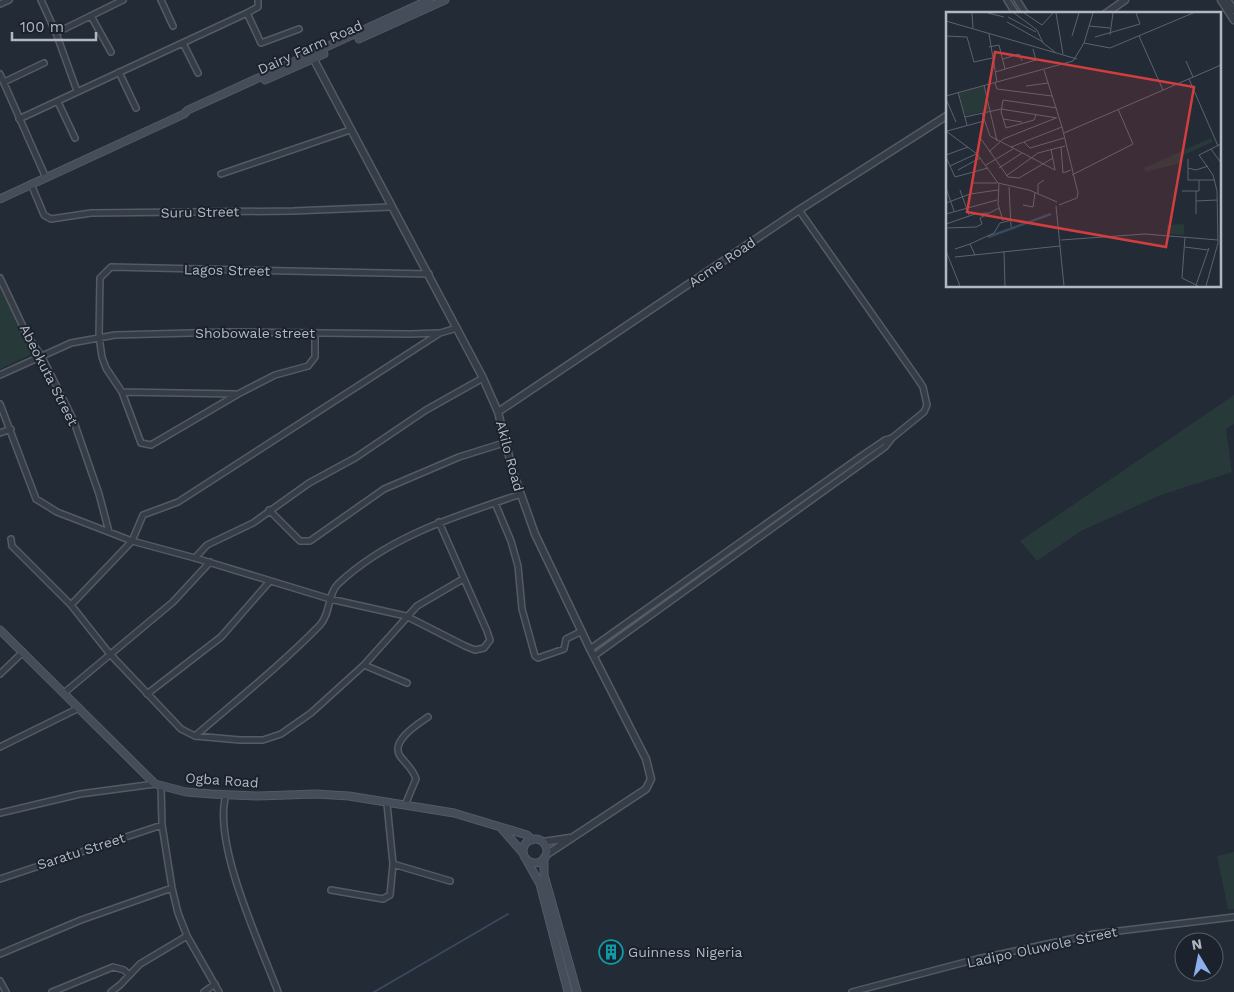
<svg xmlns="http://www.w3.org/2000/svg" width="1234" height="992" font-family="'Work Sans',sans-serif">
<rect width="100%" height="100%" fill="#232b36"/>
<path fill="#283939" d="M 0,278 L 32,354 L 0,369 Z
M 1234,395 L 1234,424 L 1226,429 L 1232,472 L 1161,495 L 1081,531 L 1037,561 L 1020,541 Z
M 1234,852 L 1234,909 L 1228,909 L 1217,856 Z"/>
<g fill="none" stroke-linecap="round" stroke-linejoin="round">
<path stroke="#39485e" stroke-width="2" d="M 374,992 L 508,914"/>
<g stroke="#545b65" stroke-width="8">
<path id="minor" d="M 41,0 L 56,33 L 77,91
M 161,0 L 173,26
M 1007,0 L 1016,14
M 1017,0 L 1026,14
M 0,4 L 9,0
M 247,13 L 261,43 L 299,29
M 91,16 L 111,52
M 56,33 L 123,0
M 183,43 L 198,73
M 119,72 L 136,108
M 0,74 L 46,178
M 4,82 L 44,63
M 58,102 L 75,138
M 19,119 L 247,13 L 258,7 L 258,0
M 221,174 L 350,130
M 31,184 L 44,215 L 51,219 L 91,213 L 293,211 L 391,207
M 0,278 L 27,335 L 42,357 L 73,419 L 99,494 L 109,532
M 315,333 L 315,357 L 308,366 L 275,375 L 238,394 L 151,445 L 141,443 L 122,392 L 106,368 L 102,357 L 99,337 L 100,278 L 111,267 L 429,274
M 0,375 L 71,343 L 115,335 L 229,332 L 410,334 L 439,333
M 122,392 L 236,394
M 0,404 L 36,499 L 57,512 L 132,541 L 195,558 L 330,599 L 406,616 L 465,646 L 475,650 L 484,648 L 490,640 L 487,631 L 439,522
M 0,433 L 11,429
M 495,503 L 511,541 L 518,566 L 522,609 L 535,656 L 538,658 L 564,649 L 566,639 L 582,631
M 269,510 L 300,541 L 310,541 L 384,489 L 459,457 L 507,442
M 11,539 L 12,546 L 71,605 L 109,653 L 181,729 L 195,736 L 240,740 L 263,740 L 281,734 L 311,713 L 364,665 L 417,606 L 463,579
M 195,558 L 207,545 L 253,523 L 309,483 L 355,458 L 426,410 L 483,378
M 71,605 L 132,541 L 143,515 L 178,502 L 440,333 L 457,328
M 590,649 L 863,455 L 885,440 L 892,438
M 594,656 L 885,447 L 892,438 L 924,412 L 927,405 L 923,387 L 915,375 L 799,210
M 364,665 L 407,683
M 0,674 L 23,652
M 64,693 L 173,602 L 210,562
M 147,694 L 221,637 L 270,581
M 195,736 C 237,700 281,665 320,625 C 331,613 327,595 338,584 C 389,536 456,516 521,494
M 0,747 L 79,708
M 161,786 L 162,825 L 172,888 L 178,913 L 187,936 L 219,992
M 226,795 C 212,843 260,944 278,992
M 405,805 L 416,779 C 413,769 406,764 400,756 C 390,741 418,724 428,717
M 0,813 L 80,794 L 155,784
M 393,864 L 450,881
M 0,879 L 162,825
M 331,890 L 383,899 L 390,895 L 393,864 L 387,804
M 0,954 L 81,920 L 172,888
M 0,981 L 6,992
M 52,992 L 113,967 L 124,970 L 129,975
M 111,992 L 120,985 L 140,964 L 187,936
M 204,992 L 215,984
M 852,992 L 977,959 L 1094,934 L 1234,917"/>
</g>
<g stroke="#545b65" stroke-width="9">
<path id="tertiary" d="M 1221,0 L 1234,20
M 1227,0 L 1234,10
M 1105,14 L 1125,0
M 312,56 L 483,378 L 498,412 L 513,472 L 535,534 L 590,649 L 646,759 L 651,779 L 646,789 L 546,855
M 498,412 L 799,210 L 948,115
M 543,842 L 570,838"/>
</g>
<g stroke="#545b65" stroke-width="9">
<path id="secondary" d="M 359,39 L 445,0
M 265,80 L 324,54
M 0,199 L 184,114 L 188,110 L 429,0
M 0,630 L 155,784 L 186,792 L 211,794 L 258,796 L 316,794 L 349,796 L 454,813 L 527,835 L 532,840
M 502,829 L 523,853
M523 851a12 12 0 1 1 24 0a12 12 0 1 1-24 0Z
M 544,858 L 544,875 L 577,992
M 527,861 L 540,884 L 568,992"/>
</g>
<use href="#minor" stroke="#363d47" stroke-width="5"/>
<use href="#tertiary" stroke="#363d47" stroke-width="6"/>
<use href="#secondary" stroke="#454c5a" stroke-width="7"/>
</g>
<defs>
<g id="building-ring" transform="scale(1.25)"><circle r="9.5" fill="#1c222c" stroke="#0f9aa8" stroke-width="1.5"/><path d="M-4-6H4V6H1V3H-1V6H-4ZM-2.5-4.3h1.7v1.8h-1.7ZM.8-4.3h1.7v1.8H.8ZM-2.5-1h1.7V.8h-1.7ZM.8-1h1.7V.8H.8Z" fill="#0f9aa8"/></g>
</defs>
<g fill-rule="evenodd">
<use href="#building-ring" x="611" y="952"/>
</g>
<g text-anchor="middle" stroke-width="4" stroke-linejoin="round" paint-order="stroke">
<g font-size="14" fill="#b1b8c3" stroke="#1c222c">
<text transform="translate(310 47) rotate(-24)" y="5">Dairy Farm Road</text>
<text transform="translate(200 212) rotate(-1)" y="5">Suru Street</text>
<text transform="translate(722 262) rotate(-34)" y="5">Acme Road</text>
<text transform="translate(227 270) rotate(1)" y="5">Lagos Street</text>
<text x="255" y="338">Shobowale street</text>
<text transform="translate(49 375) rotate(63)" y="5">Abeokuta Street</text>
<text transform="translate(510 456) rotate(75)" y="5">Akilo Road</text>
<text transform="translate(222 780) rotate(4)" y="5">Ogba Road</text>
<text transform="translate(81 851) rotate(-18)" y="5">Saratu Street</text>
<text transform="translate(1042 947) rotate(-12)" y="5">Ladipo Oluwole Street</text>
</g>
<g font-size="14" fill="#b1b8c3" stroke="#1c222c" text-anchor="start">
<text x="628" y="957">Guinness Nigeria</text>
</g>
</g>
<g transform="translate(946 12)">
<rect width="275" height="275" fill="#232b36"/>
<path d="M 38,74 L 44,98 L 19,104 L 13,81 ZM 265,126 L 267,130 L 235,144 L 234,151 L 200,160 L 198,156 ZM 238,212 L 238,223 L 221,222 L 221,213 Z" fill="#283939"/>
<path fill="none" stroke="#39485e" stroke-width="2.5" d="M 42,225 L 105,202"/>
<path fill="none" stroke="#5c636e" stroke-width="1" d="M 26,1 L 27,16M 42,1 L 58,5M 68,1 L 91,18 L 97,31 L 109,40M 78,1 L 96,13 L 107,1M 110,1 L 117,42M 62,5 L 90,20M 0,9 L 131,47M 61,10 L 97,30M 143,14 L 164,16M 43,22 L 51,70M 164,23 L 167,1M 0,24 L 21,25 L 28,50 L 46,46M 126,24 L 133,1M 193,24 L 217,78M 149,25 L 194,12 L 190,1M 138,31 L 164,36 L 247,1M 43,35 L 53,33 L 59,57M 57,47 L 73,42 L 76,49M 240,49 L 247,65M 98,58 L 116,115 L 132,181 L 131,186 L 113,193M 49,60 L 90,48 L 87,37M 243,67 L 272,134M 49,71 L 51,77 L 106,84M 38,73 L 51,129M 80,74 L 102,71M 12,80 L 21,113M 0,84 L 127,49 L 138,31 L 147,1M 0,87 L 10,110M 36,101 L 44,124 L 109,158 L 105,137M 90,103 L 88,108 L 60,116 L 55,100 L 57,88 L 111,96M 19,105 L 55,97 L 111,106M 57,107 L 76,110M 0,119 L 31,142 L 52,171 L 83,178 L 111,190M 1,119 L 38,109M 118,121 L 275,53M 35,127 L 62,165 L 73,166 L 107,146M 78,130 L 84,136 L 118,126M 65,135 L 116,115M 115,135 L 117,161 L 125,158M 265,137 L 275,151M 43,140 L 57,127 L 110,106M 0,143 L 22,135M 0,145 L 9,165 L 42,156M 242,147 L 242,168 L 269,168M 40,153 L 67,137M 4,154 L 30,142M 53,156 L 76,141M 242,156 L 250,158 L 262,154M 12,158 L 34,146M 126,163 L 187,132 L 172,97M 60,164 L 92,141 L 119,134M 25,171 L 51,171M 53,171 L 52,192 L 57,209M 63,175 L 65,215M 0,176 L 8,199M 14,178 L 23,203M 236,179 L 253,179 L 253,168M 92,181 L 92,172 L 98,168M 250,189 L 271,188M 0,191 L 24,182 L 52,178M 77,193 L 87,195 L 89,181M 110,194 L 118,274M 0,202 L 51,188M 250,202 L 250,179M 0,212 L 29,202 L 42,201M 0,216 L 30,215 L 36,212 L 34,206 L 53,196M 239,225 L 236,266 L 252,274M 115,228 L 199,222 L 272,228M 24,232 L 48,221 L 54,211 L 66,208M 239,235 L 262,238M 9,237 L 24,232 L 29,243M 0,239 L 14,274M 58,239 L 59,274M 9,245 L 114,234M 250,273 L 263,236M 260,274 L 272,231 L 271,179 L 267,163 L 253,143 L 275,132"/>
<path fill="#d03e3f" fill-opacity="0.15" stroke="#d03e3f" stroke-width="2.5" d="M 49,40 L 248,75 L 220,235 L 21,200 Z"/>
<rect width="275" height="275" fill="none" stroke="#b1b8c3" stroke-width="2.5"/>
</g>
<g transform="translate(1199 957) rotate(350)"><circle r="24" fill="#1c222c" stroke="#585e68"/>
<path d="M0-4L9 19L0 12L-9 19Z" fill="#8cb0ed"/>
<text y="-8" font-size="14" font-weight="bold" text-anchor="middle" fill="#b1b8c3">N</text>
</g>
<path d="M12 32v8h84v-8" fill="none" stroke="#b1b8c3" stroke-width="2.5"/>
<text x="20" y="32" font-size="15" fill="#b1b8c3" stroke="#1c222c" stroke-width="4" paint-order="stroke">100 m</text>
</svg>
